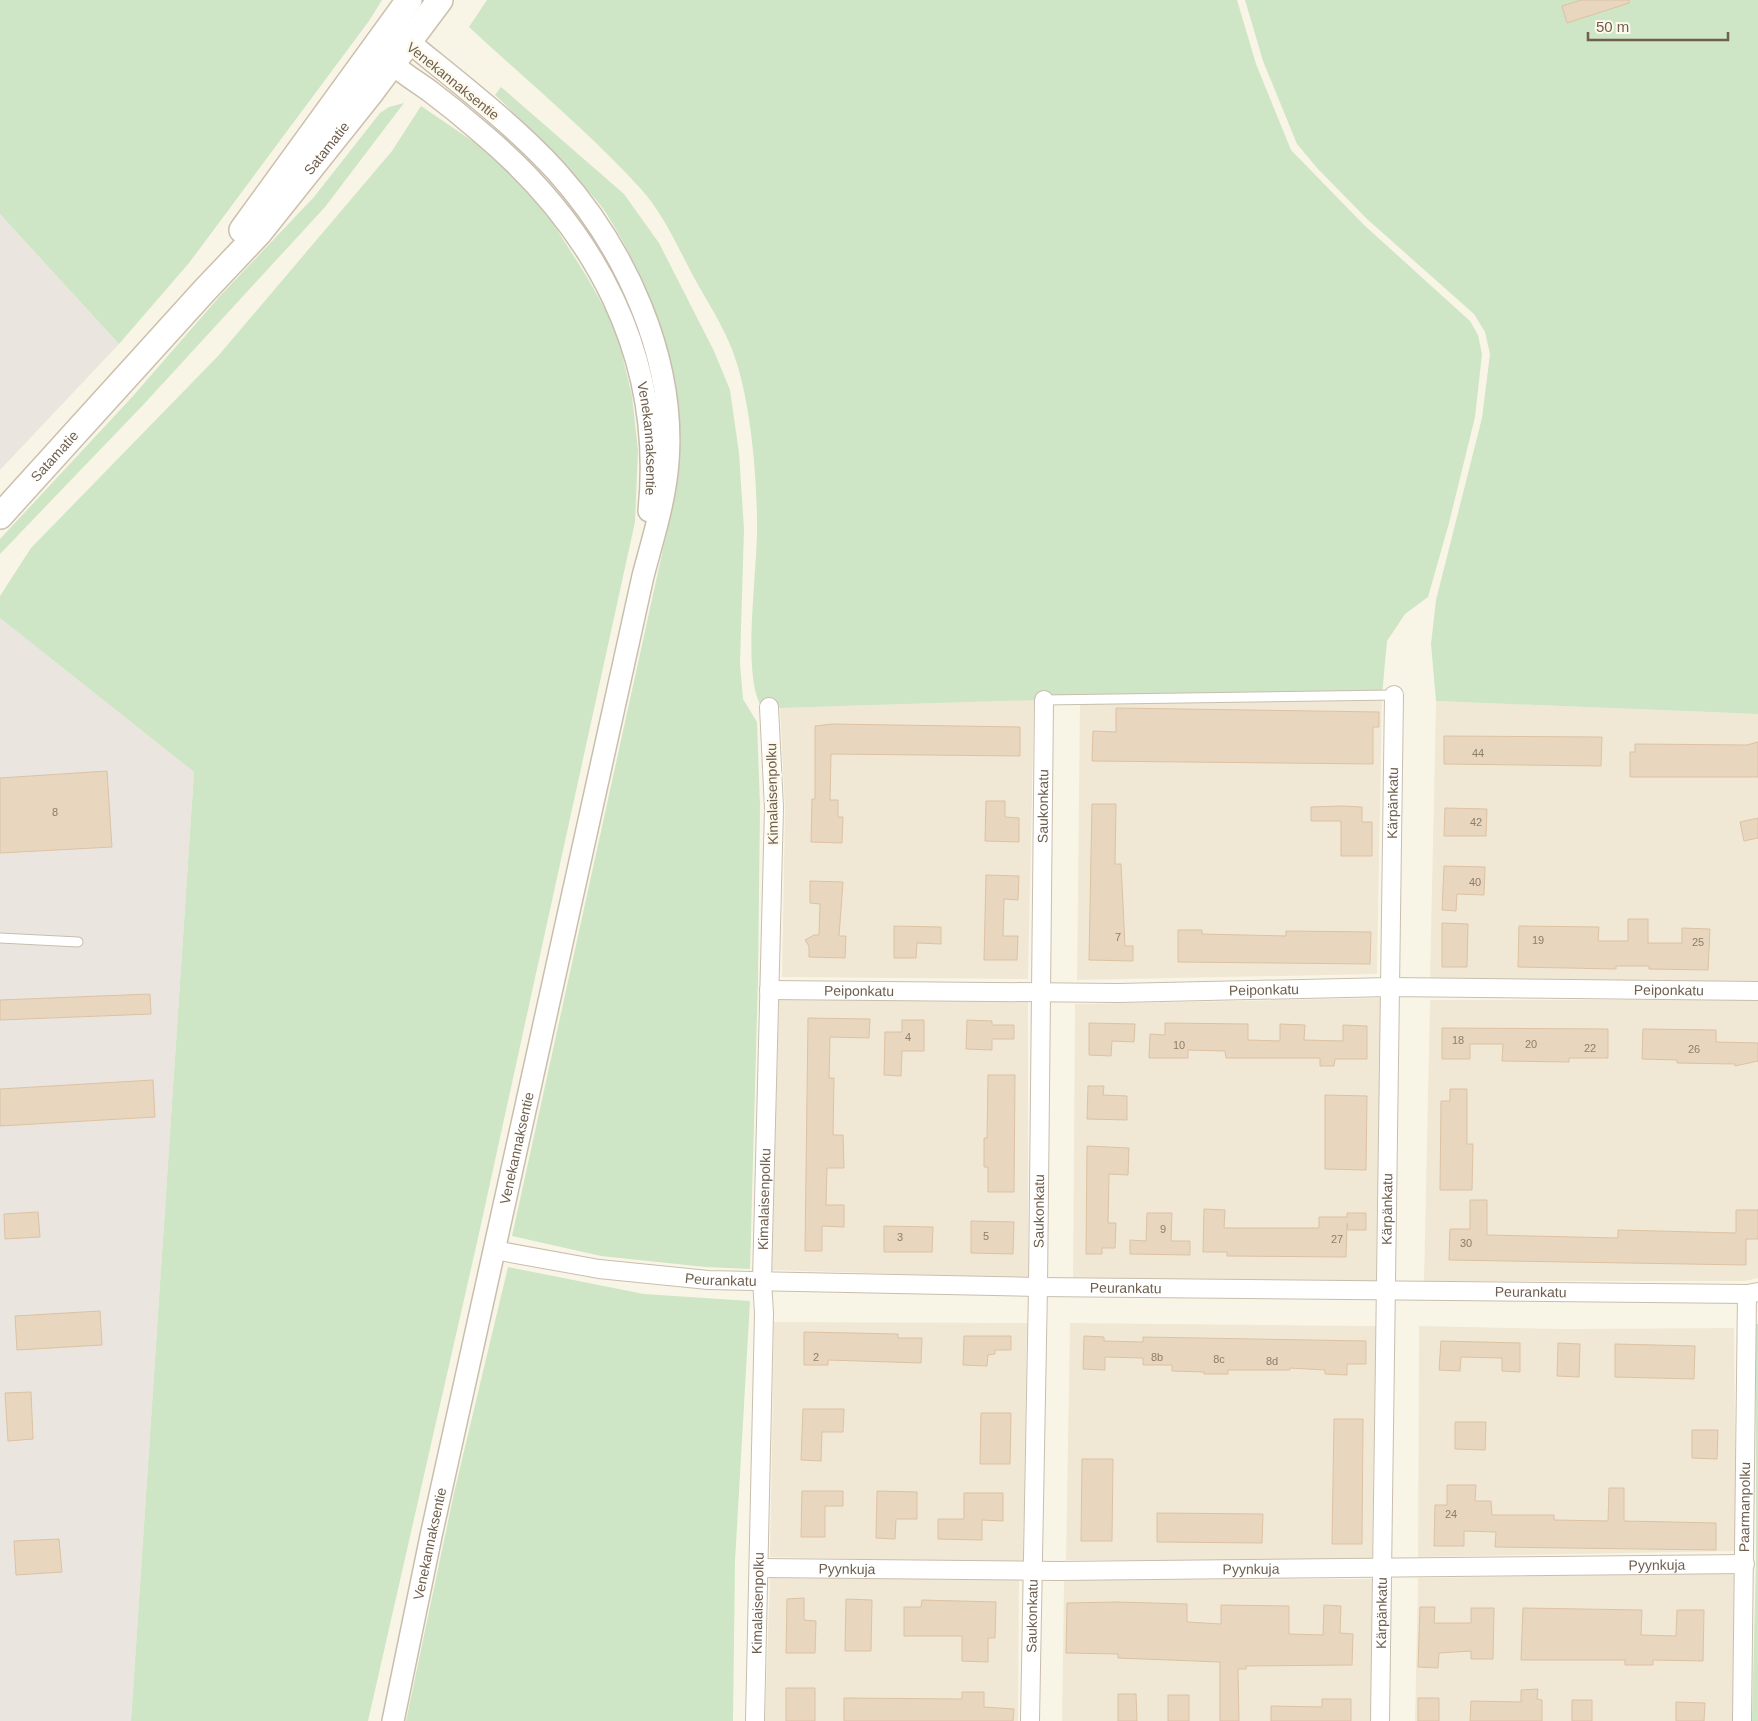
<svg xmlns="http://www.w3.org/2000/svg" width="1758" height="1721" font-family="Arial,sans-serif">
<rect width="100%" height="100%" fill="#f9f5e6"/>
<path fill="#f0e8d5" d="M 1382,695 L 1377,974 L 1077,980 L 1080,699 Z
M 1034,700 L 1028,979 L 782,977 L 785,809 L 780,708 Z
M 1436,701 L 1758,714 L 1758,982 L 1430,979 Z
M 1381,998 L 1376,1283 L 1073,1278 L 1075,1004 Z
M 779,999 L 1028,1001 L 1028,1278 L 772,1270 Z
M 1430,1000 L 1758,1000 L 1758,1278 L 1745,1281 L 1424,1281 Z
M 774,1322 L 1027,1323 L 1023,1563 L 770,1557 Z
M 1070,1323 L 1376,1326 L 1372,1560 L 1066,1560 Z
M 1419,1326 L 1564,1329 L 1734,1328 L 1736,1551 L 1418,1557 Z
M 1736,1573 L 1734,1721 L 1415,1721 L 1418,1578 Z
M 770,1578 L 1019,1580 L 1018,1721 L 765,1721 Z
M 1372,1579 L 1371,1721 L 1062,1721 L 1064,1580 Z"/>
<path fill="#eae6df" d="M 0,214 L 119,344 L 0,470 Z
M 0,618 L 194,772 L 131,1721 L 0,1721 Z"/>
<path fill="#cee5c6" d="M 0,0 L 382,0 L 369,21 L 189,263 L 119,344 L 0,214 Z
M 487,0 L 1237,0 L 1256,64 L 1291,150 L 1364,225 L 1470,321 L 1478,335 L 1482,354 L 1475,417 L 1449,523 L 1428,597 L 1405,614 L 1387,641 L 1382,695 L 1070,699 L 780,708 L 770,703 L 760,704 C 742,671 758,567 757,525 C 757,474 750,387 728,340 C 718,317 703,295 691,272 C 676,243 662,212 640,188 C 588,131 526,80 469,27 Z
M 1245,0 L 1758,0 L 1758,714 L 1436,701 L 1431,644 L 1436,600 L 1482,418 L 1490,354 L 1485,332 L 1474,314 L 1367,219 L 1318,169 L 1297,144 L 1263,61 Z
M 501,87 L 624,194 L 659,243 L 714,351 L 730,390 L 739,453 L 744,529 L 740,663 L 743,699 L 757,722 L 760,805 L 758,979 L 750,1269 L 705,1267 L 601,1256 L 512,1236 L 667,531 C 673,497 681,461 679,426 C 675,351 646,276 606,213 C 598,200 585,188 574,176 C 549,148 523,121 495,95 Z
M 404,103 L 325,207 L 144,404 L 0,554 L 0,539 L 133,396 L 219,297 L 314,197 L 380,113 L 389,107 Z
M 421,106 L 493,155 L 549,217 L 587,277 L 616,329 L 632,396 L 638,450 L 635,522 L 478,1238 L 368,1721 L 131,1721 L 194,772 L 0,618 L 0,596 L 31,548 L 219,355 L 392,151 Z
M 508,1267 L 644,1294 L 750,1301 L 735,1561 L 733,1721 L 406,1721 L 454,1493 Z
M 1756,1324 L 1758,1324 L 1758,1721 L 1752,1721 L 1756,1562 Z"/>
<path fill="#e9d6bf" stroke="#dcc2a3" d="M 1581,0 L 1629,0 L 1629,3 L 1567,23 L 1562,6 Z
M 1116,708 L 1379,712 L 1379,727 L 1373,727 L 1373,764 L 1092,761 L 1093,731 L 1116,732 Z
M 832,724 L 1020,727 L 1020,756 L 831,754 L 830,800 L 838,800 L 838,817 L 843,817 L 842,843 L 811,842 L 812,799 L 815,799 L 815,726 Z
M 1444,736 L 1602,737 L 1601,766 L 1444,764 Z
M 1758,742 L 1758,777 L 1630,777 L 1630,752 L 1635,752 L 1635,744 L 1747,745 Z
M 107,771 L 112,847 L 0,853 L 0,778 Z
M 986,801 L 1005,801 L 1005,817 L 1019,818 L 1019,842 L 985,841 Z
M 1092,804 L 1116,804 L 1115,864 L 1121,864 L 1125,946 L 1133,946 L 1133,961 L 1089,960 Z
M 1342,806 L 1362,807 L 1362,822 L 1372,822 L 1372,856 L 1341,856 L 1341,821 L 1311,821 L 1311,807 Z
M 1445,808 L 1487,809 L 1486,836 L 1444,836 Z
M 1758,818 L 1758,838 L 1744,841 L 1740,822 Z
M 1444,866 L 1485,867 L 1484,895 L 1457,894 L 1456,911 L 1442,910 Z
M 986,875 L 1019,876 L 1018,900 L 1004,899 L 1003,936 L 1018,936 L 1017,960 L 984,960 Z
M 810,881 L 843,882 L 839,936 L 846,936 L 845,958 L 809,957 L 809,946 L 805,940 L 814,935 L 819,935 L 820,904 L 810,903 Z
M 1628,919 L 1648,919 L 1648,943 L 1682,943 L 1682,928 L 1710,929 L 1708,970 L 1649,969 L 1649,966 L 1616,966 L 1616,969 L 1518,967 L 1519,926 L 1599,927 L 1598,941 L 1628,941 Z
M 1442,923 L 1468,924 L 1467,967 L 1442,967 Z
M 894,926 L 941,927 L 941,944 L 917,943 L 916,958 L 894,958 Z
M 1178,930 L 1202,930 L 1202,934 L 1286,936 L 1286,931 L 1371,932 L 1370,964 L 1178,962 Z
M 150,994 L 151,1014 L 0,1020 L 0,1000 Z
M 808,1018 L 870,1019 L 869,1038 L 830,1037 L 829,1078 L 834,1078 L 833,1135 L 843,1135 L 844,1168 L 827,1168 L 826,1205 L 844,1205 L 844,1227 L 822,1226 L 822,1251 L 805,1251 Z
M 902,1020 L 924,1020 L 924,1051 L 902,1051 L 901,1076 L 884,1075 L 885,1032 L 902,1032 Z
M 967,1020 L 992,1021 L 992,1025 L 1014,1025 L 1014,1039 L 992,1039 L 992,1050 L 966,1049 Z
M 1089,1023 L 1135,1024 L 1134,1042 L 1112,1041 L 1111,1056 L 1089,1055 Z
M 1165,1023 L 1248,1024 L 1248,1040 L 1280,1041 L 1280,1024 L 1305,1025 L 1304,1040 L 1343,1041 L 1343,1025 L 1367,1026 L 1367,1059 L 1335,1059 L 1334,1066 L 1320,1066 L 1320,1058 L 1226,1058 L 1225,1051 L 1188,1050 L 1188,1058 L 1149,1058 L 1150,1034 L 1165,1035 Z
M 1442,1028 L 1608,1029 L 1608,1058 L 1569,1058 L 1569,1062 L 1502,1061 L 1503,1044 L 1470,1044 L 1470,1059 L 1442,1059 Z
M 1643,1029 L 1716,1030 L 1716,1042 L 1758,1043 L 1758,1061 L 1735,1066 L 1735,1064 L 1677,1063 L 1677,1060 L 1642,1059 Z
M 988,1075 L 1015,1075 L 1014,1192 L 988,1192 L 988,1167 L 984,1167 L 984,1138 L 987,1138 Z
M 153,1080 L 155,1117 L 0,1126 L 0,1089 Z
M 1088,1086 L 1104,1086 L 1103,1095 L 1127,1096 L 1127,1120 L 1087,1119 Z
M 1450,1089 L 1467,1089 L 1467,1144 L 1473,1144 L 1472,1190 L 1440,1190 L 1441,1101 L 1450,1101 Z
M 1325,1095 L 1367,1096 L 1366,1170 L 1325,1169 Z
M 1087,1146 L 1129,1148 L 1128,1175 L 1109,1174 L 1108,1223 L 1116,1223 L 1115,1248 L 1102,1248 L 1102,1254 L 1086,1254 Z
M 1470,1200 L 1487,1200 L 1487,1235 L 1618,1238 L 1618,1230 L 1736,1233 L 1736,1210 L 1758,1210 L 1758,1239 L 1746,1239 L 1746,1265 L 1449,1260 L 1450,1229 L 1470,1229 Z
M 1204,1209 L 1225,1210 L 1224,1228 L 1319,1228 L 1319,1217 L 1347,1217 L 1347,1213 L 1366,1213 L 1366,1230 L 1348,1230 L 1347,1223 L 1346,1257 L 1227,1256 L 1227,1252 L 1203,1252 Z
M 38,1212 L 40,1237 L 5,1239 L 4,1214 Z
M 1147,1213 L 1172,1213 L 1171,1241 L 1190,1241 L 1190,1255 L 1130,1254 L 1130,1240 L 1146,1241 Z
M 971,1221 L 1014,1222 L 1013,1254 L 971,1253 Z
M 884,1226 L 933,1227 L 932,1252 L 884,1252 Z
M 100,1311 L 102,1345 L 17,1350 L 15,1316 Z
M 804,1332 L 898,1334 L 898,1338 L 922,1338 L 921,1363 L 828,1360 L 828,1365 L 804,1365 Z
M 964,1336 L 1011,1336 L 1011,1350 L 995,1350 L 995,1354 L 988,1355 L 987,1366 L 963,1365 Z
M 1084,1336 L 1104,1337 L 1104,1341 L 1143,1342 L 1143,1337 L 1366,1341 L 1366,1364 L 1347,1364 L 1347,1375 L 1325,1374 L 1325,1370 L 1290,1368 L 1290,1370 L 1228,1370 L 1228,1374 L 1204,1374 L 1204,1372 L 1172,1371 L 1172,1365 L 1143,1365 L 1143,1358 L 1105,1357 L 1105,1370 L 1083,1369 Z
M 1441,1341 L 1520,1343 L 1520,1372 L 1502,1371 L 1502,1358 L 1461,1357 L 1460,1371 L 1439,1370 Z
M 1558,1343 L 1580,1344 L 1579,1377 L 1557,1376 Z
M 1615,1344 L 1695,1346 L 1694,1379 L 1615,1377 Z
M 31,1392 L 33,1439 L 8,1441 L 5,1393 Z
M 803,1409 L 844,1409 L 843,1432 L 822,1432 L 821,1461 L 801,1460 Z
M 981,1413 L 1011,1413 L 1010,1464 L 980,1464 Z
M 1334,1419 L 1363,1419 L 1362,1544 L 1332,1544 Z
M 1455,1422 L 1486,1422 L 1485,1450 L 1455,1449 Z
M 1692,1430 L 1718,1430 L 1717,1459 L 1692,1458 Z
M 1082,1459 L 1113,1459 L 1112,1541 L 1081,1541 Z
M 1447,1485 L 1476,1485 L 1475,1501 L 1491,1501 L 1492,1515 L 1554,1515 L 1554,1520 L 1608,1521 L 1609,1488 L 1624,1488 L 1624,1521 L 1716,1523 L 1716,1550 L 1495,1547 L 1496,1532 L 1464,1531 L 1464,1546 L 1434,1546 L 1435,1505 L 1447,1505 Z
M 802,1491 L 843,1491 L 843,1506 L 825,1506 L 825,1537 L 801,1537 Z
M 877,1491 L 917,1492 L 917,1519 L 896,1519 L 895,1539 L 876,1538 Z
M 964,1493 L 1003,1493 L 1003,1521 L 982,1520 L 982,1540 L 938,1539 L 938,1519 L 964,1519 Z
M 1157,1513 L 1263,1514 L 1262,1543 L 1157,1542 Z
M 59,1539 L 62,1572 L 16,1575 L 14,1541 Z
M 804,1598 L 804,1620 L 816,1621 L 815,1653 L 786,1653 L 787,1599 Z
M 846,1599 L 872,1600 L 871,1651 L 845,1651 Z
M 922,1600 L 996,1602 L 995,1638 L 988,1638 L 988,1662 L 962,1661 L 962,1636 L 904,1636 L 904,1607 L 921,1607 Z
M 1117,1602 L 1187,1604 L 1187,1622 L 1221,1624 L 1221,1605 L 1289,1606 L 1289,1634 L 1323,1635 L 1324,1605 L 1341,1606 L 1340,1633 L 1353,1634 L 1352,1665 L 1246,1666 L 1246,1669 L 1238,1669 L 1239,1721 L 1220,1721 L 1220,1662 L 1118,1658 L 1118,1654 L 1066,1653 L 1067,1603 Z
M 1420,1607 L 1435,1607 L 1434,1623 L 1471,1623 L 1471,1608 L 1494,1608 L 1493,1659 L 1471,1659 L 1471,1651 L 1439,1653 L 1438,1668 L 1418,1667 Z
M 1523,1608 L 1642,1610 L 1641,1635 L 1676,1636 L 1677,1610 L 1704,1610 L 1703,1661 L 1653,1660 L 1653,1665 L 1625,1665 L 1625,1660 L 1521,1660 Z
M 786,1688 L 815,1688 L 815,1721 L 786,1721 Z
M 1538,1689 L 1537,1699 L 1542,1700 L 1542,1721 L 1470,1721 L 1471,1701 L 1521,1702 L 1521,1690 Z
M 962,1692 L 984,1692 L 984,1707 L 1014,1709 L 1013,1721 L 844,1721 L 844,1698 L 962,1699 Z
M 1118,1694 L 1136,1694 L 1137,1721 L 1118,1721 Z
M 1168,1695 L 1189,1695 L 1189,1721 L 1168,1721 Z
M 1418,1698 L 1439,1698 L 1439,1721 L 1418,1721 Z
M 1322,1699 L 1351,1699 L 1351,1721 L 1271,1721 L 1271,1706 L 1322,1707 Z
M 1572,1700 L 1592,1700 L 1592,1721 L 1572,1721 Z
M 1676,1702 L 1705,1703 L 1704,1721 L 1676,1721 Z"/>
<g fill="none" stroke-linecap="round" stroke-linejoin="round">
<g stroke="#c9beae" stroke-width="11">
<path id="service" d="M 1044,700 L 1394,695
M 0,938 L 78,942"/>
</g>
<g stroke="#c9beae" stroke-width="20">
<g id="minor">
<path id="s1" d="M 769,990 L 1118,993 L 1390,987 L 1758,991"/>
<path id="s2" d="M 494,1250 L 599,1269 L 708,1280 L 1038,1287 L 1747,1294 L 1758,1292"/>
<path id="s3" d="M 759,1568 L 1057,1571 L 1745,1564"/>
<path id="s4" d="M 755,1721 L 764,1313 L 762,1280 L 774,808 L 769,707"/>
<path id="s5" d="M 1030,1721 L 1038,1287 L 1044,700"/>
<path id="s6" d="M 1380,1721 L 1394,695"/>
<path id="s7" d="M 1742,1721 L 1747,1294"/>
</g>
</g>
<g stroke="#c9beae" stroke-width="24">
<g id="tertiary">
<path id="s8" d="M 387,48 C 389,53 390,61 394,65 C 405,75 419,83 431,92 C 447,104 463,117 478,130 C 595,227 665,357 649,511"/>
<path id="s9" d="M 393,1721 L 431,1536 L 643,576 C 653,538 665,501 668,462 C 676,357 625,248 557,172 C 513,124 459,83 409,42 L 394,39"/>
</g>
</g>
<g stroke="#ccbfac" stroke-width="28">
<g id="secondary">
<path d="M 242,230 L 409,0"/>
<path id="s10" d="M 0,516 L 205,290 L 259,233 L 369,95 L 440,0"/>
</g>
</g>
<use href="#service" stroke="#fff" stroke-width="9"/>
<use href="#minor" stroke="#fff" stroke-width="18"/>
<use href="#tertiary" stroke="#fff" stroke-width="21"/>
<use href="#secondary" stroke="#fff" stroke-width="25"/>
</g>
<g text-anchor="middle" stroke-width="5" stroke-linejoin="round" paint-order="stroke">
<g font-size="11" fill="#8e7d6a">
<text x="1478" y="757">44</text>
<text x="55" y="816">8</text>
<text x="1476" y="826">42</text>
<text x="1475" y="886">40</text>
<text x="1118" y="941">7</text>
<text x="1538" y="944">19</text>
<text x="1698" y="946">25</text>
<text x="908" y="1041">4</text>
<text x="1458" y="1044">18</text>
<text x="1531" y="1048">20</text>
<text x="1179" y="1049">10</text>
<text x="1590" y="1052">22</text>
<text x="1694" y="1053">26</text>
<text x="1163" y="1233">9</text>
<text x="986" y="1240">5</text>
<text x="900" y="1241">3</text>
<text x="1337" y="1243">27</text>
<text x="1466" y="1247">30</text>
<text x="816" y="1361">2</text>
<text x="1157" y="1361">8b</text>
<text x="1219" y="1363">8c</text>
<text x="1272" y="1365">8d</text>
<text x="1451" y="1518">24</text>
</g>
<g font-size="14" fill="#6f5f4e" stroke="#fdf9ec">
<text transform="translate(453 81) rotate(39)" y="5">Venekannaksentie</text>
<text dy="5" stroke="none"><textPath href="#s10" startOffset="492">Satamatie</textPath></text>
<text dy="5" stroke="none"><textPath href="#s8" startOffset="488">Venekannaksentie</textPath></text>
<text dy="5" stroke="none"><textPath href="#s10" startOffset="81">Satamatie</textPath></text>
<text transform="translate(772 794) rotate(-91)" y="5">Kimalaisenpolku</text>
<text dy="5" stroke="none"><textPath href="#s6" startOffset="918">Kärpänkatu</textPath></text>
<text dy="5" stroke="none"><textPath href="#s5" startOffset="915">Saukonkatu</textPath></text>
<text dy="5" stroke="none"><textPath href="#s1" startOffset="90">Peiponkatu</textPath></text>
<text dy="5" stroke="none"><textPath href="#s1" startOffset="495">Peiponkatu</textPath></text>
<text dy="5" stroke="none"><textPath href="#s1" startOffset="900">Peiponkatu</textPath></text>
<text dy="5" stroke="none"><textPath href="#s9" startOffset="586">Venekannaksentie</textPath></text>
<text dy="5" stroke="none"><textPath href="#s4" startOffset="522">Kimalaisenpolku</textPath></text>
<text dy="5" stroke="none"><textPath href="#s6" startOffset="512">Kärpänkatu</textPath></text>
<text dy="5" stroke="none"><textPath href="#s5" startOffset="510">Saukonkatu</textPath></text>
<text dy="5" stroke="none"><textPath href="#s2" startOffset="229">Peurankatu</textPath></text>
<text dy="5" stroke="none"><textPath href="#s2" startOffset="634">Peurankatu</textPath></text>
<text dy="5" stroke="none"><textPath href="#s2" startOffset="1039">Peurankatu</textPath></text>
<text dy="5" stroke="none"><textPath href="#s7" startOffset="214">Paarmanpolku</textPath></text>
<text dy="5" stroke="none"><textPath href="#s9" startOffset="181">Venekannaksentie</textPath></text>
<text dy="5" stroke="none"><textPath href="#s3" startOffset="898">Pyynkuja</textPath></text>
<text dy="5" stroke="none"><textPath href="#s3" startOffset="88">Pyynkuja</textPath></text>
<text dy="5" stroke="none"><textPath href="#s3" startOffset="492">Pyynkuja</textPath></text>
<text dy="5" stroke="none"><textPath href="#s4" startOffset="118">Kimalaisenpolku</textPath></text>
<text dy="5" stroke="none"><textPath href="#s6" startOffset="108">Kärpänkatu</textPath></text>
<text dy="5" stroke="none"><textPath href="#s5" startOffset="105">Saukonkatu</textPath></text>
</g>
</g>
<path d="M1588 32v8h140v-8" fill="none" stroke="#6f5f4e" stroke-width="2.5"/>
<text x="1596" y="32" font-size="15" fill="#6f5f4e" stroke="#fdf9ec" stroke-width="4" paint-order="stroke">50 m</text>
</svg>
